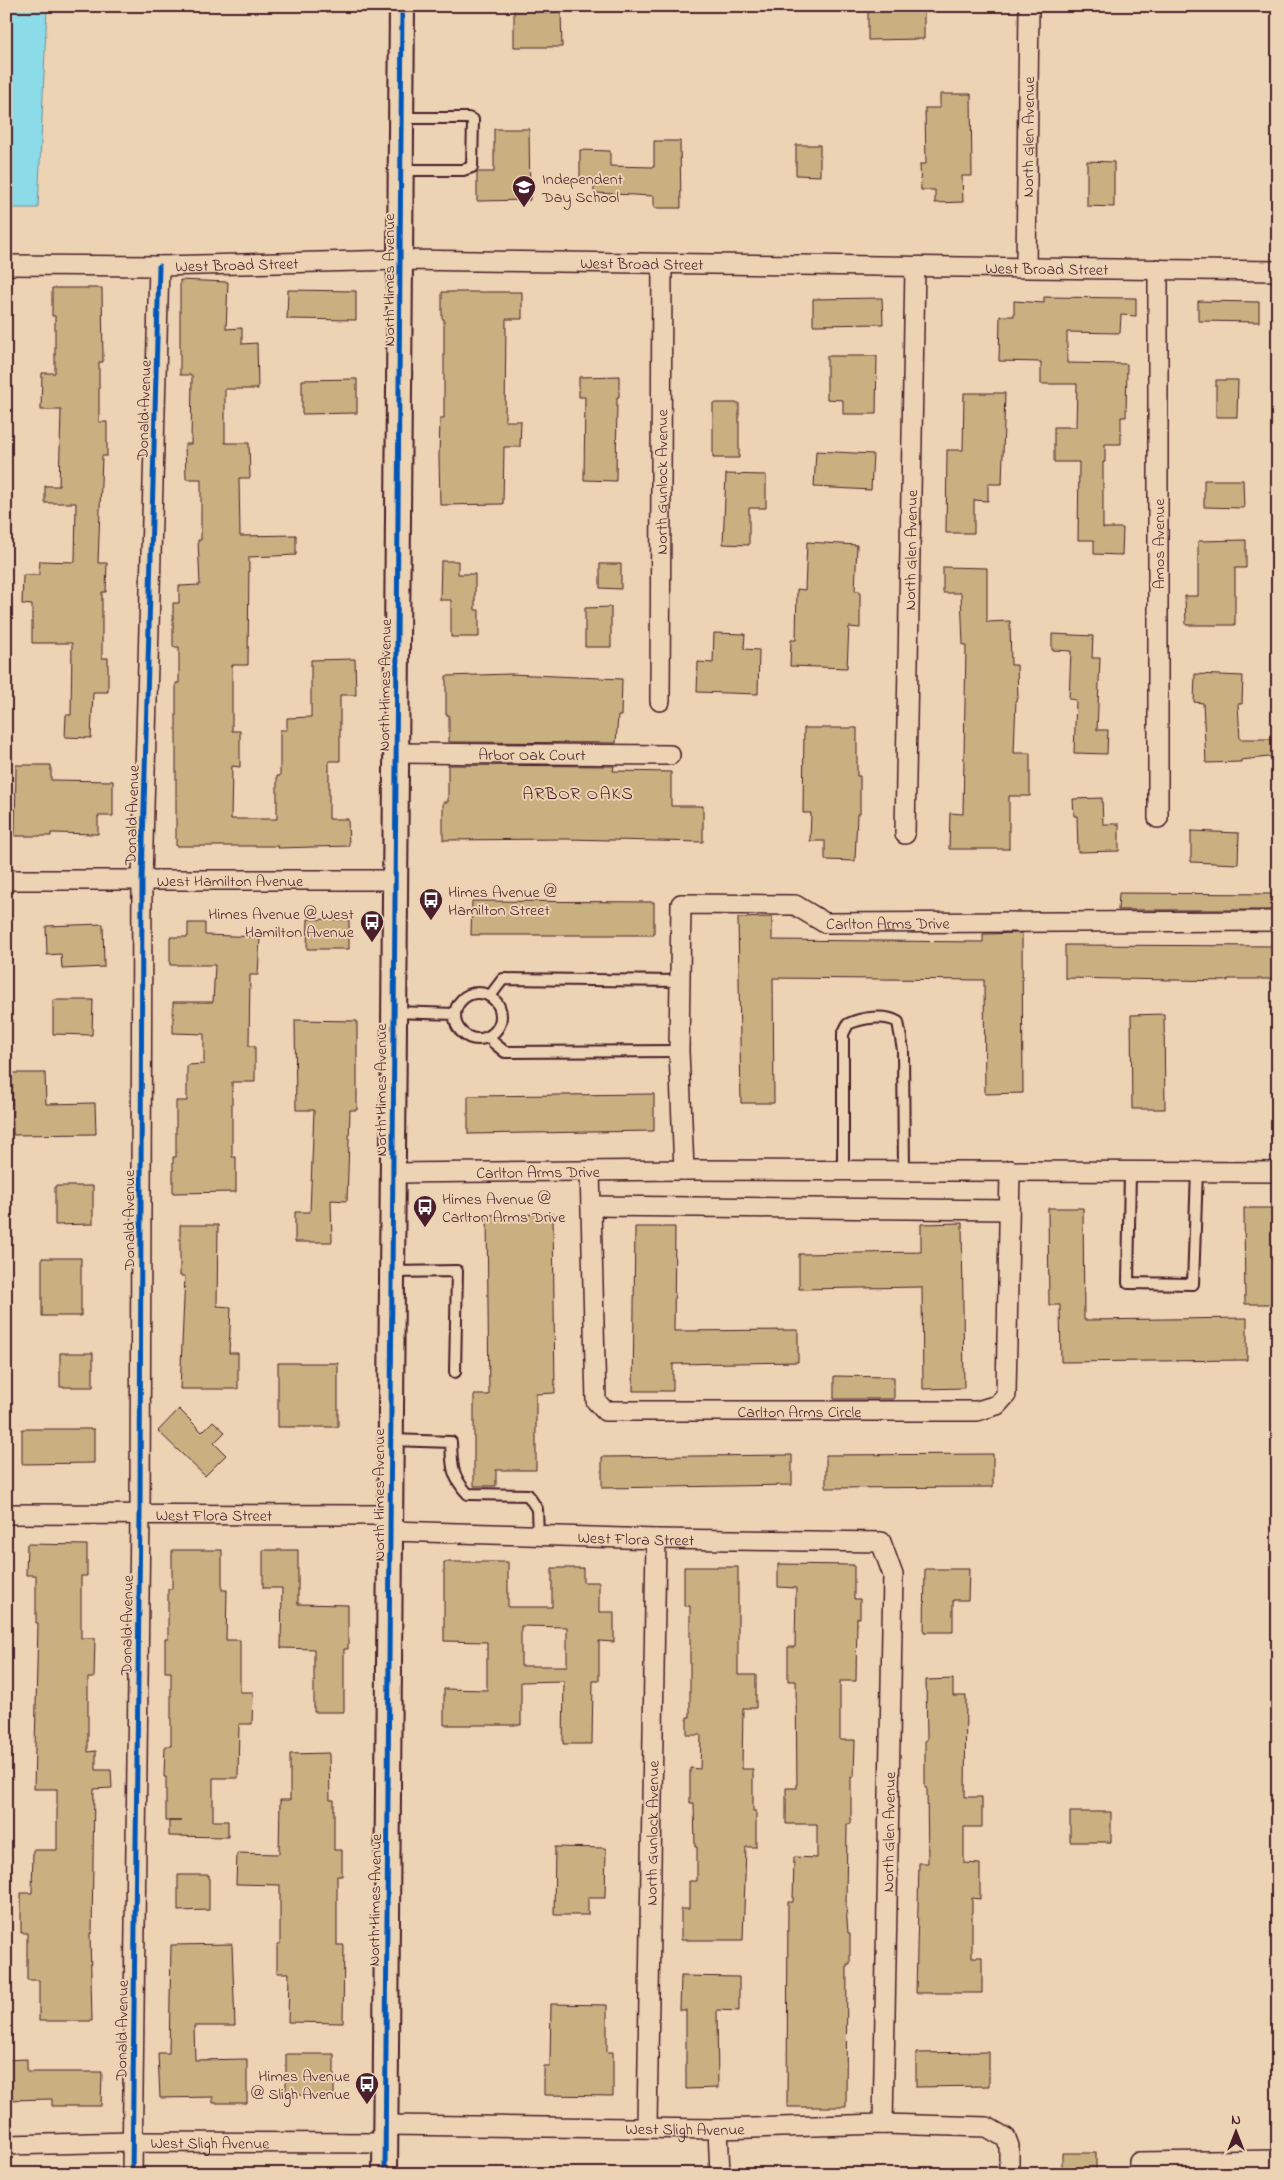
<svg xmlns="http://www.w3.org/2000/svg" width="1284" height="2180" font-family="'Indie Flower',sans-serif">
<rect width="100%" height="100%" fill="#ebd3b3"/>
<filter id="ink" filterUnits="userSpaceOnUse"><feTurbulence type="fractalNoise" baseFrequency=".02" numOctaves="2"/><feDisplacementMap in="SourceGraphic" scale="10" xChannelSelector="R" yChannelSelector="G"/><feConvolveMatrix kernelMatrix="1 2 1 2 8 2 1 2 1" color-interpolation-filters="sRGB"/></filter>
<g filter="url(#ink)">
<path fill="#8cdbe8" stroke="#72909c" d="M 6,6 L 47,6 L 38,208 L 6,208 Z"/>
<path fill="#c8b080" stroke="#4a1f2b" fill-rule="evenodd" d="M 514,6 L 545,6 L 545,13 L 561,12 L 562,47 L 514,47 Z
M 882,6 L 924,6 L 924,39 L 868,40 L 868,11 L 882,11 Z
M 940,94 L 971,94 L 972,176 L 962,176 L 963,202 L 935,203 L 935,190 L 921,190 L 920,164 L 926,164 L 925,108 L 940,108 Z
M 494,129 L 529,129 L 530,200 L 477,201 L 477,172 L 494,172 Z
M 654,141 L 680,141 L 681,208 L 654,208 L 654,196 L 594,193 L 594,179 L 580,178 L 580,150 L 610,151 L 610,166 L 654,167 Z
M 796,145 L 820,145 L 820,176 L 796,175 Z
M 1087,161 L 1114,162 L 1114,207 L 1087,206 Z
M 180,280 L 228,282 L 226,329 L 242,328 L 242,344 L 257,343 L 258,389 L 225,389 L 225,443 L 249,443 L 250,478 L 239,478 L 240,536 L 296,535 L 296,555 L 249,557 L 248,665 L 232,665 L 232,731 L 240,731 L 240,767 L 232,766 L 231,819 L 277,819 L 277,776 L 280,776 L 280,730 L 287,730 L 287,718 L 311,717 L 311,660 L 355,659 L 356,695 L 340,695 L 340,761 L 329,761 L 329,819 L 348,819 L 349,846 L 278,848 L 278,846 L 176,846 L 176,683 L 179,683 L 179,647 L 173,647 L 173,603 L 179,603 L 179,586 L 200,585 L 198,540 L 201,540 L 201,479 L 186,479 L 185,444 L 191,444 L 192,375 L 180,375 Z
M 52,288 L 102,288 L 103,362 L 99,362 L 99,422 L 107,422 L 107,456 L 102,456 L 98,563 L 107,563 L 106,592 L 102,592 L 102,658 L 108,658 L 108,692 L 93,692 L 91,738 L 65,737 L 66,715 L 71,715 L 72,643 L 32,643 L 32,605 L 22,604 L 23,575 L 39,575 L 40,561 L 75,562 L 76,503 L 45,503 L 45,486 L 59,486 L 61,410 L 41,410 L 42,373 L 55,373 L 55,316 L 52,316 Z
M 288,290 L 356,291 L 356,320 L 287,319 Z
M 442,292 L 522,292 L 522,319 L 506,319 L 505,421 L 521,421 L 520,447 L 504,447 L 503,504 L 440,505 L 439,457 L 440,418 L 444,418 L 444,319 L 442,319 Z
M 1044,297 L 1136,298 L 1136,316 L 1121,315 L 1120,333 L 1067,332 L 1067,363 L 1127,364 L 1126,417 L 1121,417 L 1121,444 L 1105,444 L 1105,462 L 1103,462 L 1103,528 L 1123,528 L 1122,555 L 1094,554 L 1094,540 L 1078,540 L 1079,462 L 1054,462 L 1054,427 L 1076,427 L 1077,384 L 1041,384 L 1041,362 L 999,361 L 1000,316 L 1014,316 L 1014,301 L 1044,303 Z
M 882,298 L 883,324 L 813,325 L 813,299 Z
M 1198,301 L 1259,302 L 1259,322 L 1198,321 Z
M 827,356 L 877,356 L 876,414 L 843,414 L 843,400 L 827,399 Z
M 619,376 L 619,397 L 617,397 L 616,481 L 584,480 L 585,397 L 579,397 L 579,377 Z
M 357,379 L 357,413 L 302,414 L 302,380 Z
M 1216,380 L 1238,380 L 1237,417 L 1216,417 Z
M 964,393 L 1005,393 L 1002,484 L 988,484 L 988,501 L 974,500 L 974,533 L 946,533 L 947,450 L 963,450 Z
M 713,403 L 739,403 L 739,458 L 713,458 Z
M 816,451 L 873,454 L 871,490 L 814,487 Z
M 726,474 L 766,475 L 766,508 L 749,508 L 749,545 L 723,544 Z
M 1204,480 L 1243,480 L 1244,508 L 1204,507 Z
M 1246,540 L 1246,568 L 1235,568 L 1235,625 L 1186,625 L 1185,596 L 1198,596 L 1198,541 Z
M 807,542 L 857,545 L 855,591 L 860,591 L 860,628 L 849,627 L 847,668 L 790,666 L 791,640 L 796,640 L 797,589 L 805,590 Z
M 441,561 L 458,561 L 458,574 L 475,574 L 475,610 L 479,610 L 479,637 L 451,637 L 451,600 L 440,600 Z
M 600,564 L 621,564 L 621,589 L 600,588 Z
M 943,567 L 987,568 L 987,622 L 1010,621 L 1011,665 L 1017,665 L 1018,699 L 1016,699 L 1014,753 L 1030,753 L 1030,796 L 1009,796 L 1009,849 L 949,849 L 950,813 L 963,814 L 966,645 L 963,645 L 961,593 L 943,593 Z
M 611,607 L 611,647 L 585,647 L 585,608 Z
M 714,633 L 745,634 L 744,649 L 759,650 L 758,694 L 697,692 L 698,662 L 713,663 Z
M 1052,634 L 1093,636 L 1092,658 L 1100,658 L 1097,730 L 1108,730 L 1107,754 L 1074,753 L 1076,700 L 1069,699 L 1071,651 L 1052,650 Z
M 510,674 L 622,679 L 621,716 L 618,716 L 616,743 L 449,742 L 449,715 L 446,715 L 446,676 Z
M 1195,674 L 1243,676 L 1242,704 L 1238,704 L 1240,739 L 1278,739 L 1278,756 L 1241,760 L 1241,762 L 1206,763 L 1203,703 L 1194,702 Z
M 804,728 L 857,728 L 857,776 L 860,776 L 860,814 L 857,814 L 855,861 L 825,860 L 825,841 L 810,841 L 811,813 L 803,813 Z
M 16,765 L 51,765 L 51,780 L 113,781 L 113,816 L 98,816 L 98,834 L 51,833 L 51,836 L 15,836 Z
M 448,765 L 614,766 L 613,771 L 671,772 L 671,806 L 703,806 L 703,842 L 565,839 L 443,840 L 443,802 L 448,802 Z
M 1102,798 L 1103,824 L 1119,824 L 1119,851 L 1078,852 L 1077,816 L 1074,816 L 1073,799 Z
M 1191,831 L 1239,833 L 1238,864 L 1191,862 Z
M 1119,893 L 1278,894 L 1278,910 L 1118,910 Z
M 472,901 L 654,902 L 654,935 L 471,935 Z
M 772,917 L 772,940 L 983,942 L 983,934 L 1022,933 L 1023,1093 L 985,1094 L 984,980 L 773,978 L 774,1103 L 741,1103 L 738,918 Z
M 308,919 L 349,920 L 349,949 L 307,949 Z
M 188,923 L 205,923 L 205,935 L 260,937 L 258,975 L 250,975 L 249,1046 L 255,1046 L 255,1082 L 232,1082 L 232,1157 L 236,1157 L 236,1192 L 173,1193 L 173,1157 L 176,1157 L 176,1101 L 187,1101 L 187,1065 L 204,1064 L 204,1034 L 173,1033 L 173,1002 L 213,1002 L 215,965 L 170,965 L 170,937 L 188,937 Z
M 103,924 L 104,967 L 62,969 L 61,954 L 47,955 L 46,926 Z
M 1065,945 L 1278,946 L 1278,979 L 1228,979 L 1228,981 L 1065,978 Z
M 53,1000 L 93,1000 L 92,1035 L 53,1034 Z
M 1164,1014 L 1165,1109 L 1132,1109 L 1131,1015 Z
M 295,1020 L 357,1021 L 357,1110 L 350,1110 L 347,1201 L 331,1200 L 332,1242 L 295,1242 L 295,1212 L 310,1212 L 314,1110 L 296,1110 Z
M 12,1073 L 45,1073 L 46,1104 L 95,1103 L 96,1134 L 13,1135 Z
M 654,1094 L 654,1131 L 468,1134 L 468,1096 Z
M 55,1186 L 93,1186 L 93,1224 L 55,1225 Z
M 1048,1208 L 1083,1208 L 1084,1320 L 1247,1318 L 1247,1360 L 1061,1362 L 1060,1305 L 1049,1305 Z
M 1244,1208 L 1278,1208 L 1278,1304 L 1245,1304 Z
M 553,1214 L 555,1393 L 536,1394 L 536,1470 L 496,1470 L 496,1486 L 474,1486 L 474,1395 L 489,1395 L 487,1215 Z
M 962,1223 L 964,1388 L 923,1389 L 922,1287 L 799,1289 L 799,1254 L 921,1252 L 921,1224 Z
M 180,1225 L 218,1225 L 217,1306 L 231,1307 L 229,1353 L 238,1353 L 238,1389 L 180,1389 L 185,1276 L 180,1276 Z
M 635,1227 L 675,1227 L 674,1331 L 798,1330 L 798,1362 L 673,1364 L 673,1391 L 633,1391 Z
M 42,1258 L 81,1258 L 81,1316 L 42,1316 Z
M 60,1353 L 93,1353 L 93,1387 L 60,1387 Z
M 278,1363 L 338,1363 L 338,1427 L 278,1427 Z
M 834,1376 L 894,1377 L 894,1399 L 834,1399 Z
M 179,1409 L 202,1432 L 213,1421 L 225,1432 L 214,1443 L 226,1455 L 205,1476 L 158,1431 Z
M 22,1429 L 94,1429 L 94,1463 L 22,1464 Z
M 993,1454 L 993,1487 L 826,1488 L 826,1455 Z
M 792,1455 L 792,1485 L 602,1488 L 602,1457 Z
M 27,1544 L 87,1545 L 87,1576 L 81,1576 L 81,1638 L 95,1638 L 94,1678 L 88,1678 L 88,1752 L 96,1751 L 96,1770 L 111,1770 L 112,1788 L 94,1789 L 92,1933 L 90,1933 L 92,2021 L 39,2021 L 39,1980 L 27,1980 L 27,1933 L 21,1933 L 21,1893 L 32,1893 L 33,1850 L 57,1850 L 57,1789 L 34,1789 L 38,1623 L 36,1623 L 36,1575 L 26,1575 Z
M 172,1550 L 222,1550 L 222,1590 L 227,1590 L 226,1640 L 240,1640 L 240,1692 L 253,1692 L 252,1724 L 239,1724 L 238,1778 L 213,1778 L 213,1821 L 228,1821 L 228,1837 L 169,1836 L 169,1821 L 182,1821 L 166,1821 L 166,1777 L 164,1777 L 165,1746 L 171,1746 L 171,1672 L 165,1672 L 165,1639 L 168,1639 L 168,1589 L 172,1589 Z
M 263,1550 L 298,1550 L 298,1604 L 348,1605 L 348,1649 L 344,1649 L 344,1712 L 314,1712 L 314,1649 L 281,1648 L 282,1588 L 263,1588 Z
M 444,1562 L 508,1562 L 508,1607 L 552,1607 L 552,1568 L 583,1568 L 583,1582 L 599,1582 L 599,1612 L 614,1612 L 614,1642 L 599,1641 L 599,1681 L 593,1681 L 592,1744 L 563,1744 L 564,1681 L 521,1682 L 521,1725 L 444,1725 L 444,1689 L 487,1690 L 487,1642 L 444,1641 ZM 521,1626 L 567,1627 L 567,1666 L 521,1666 Z
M 778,1564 L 854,1565 L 854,1599 L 860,1599 L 860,1618 L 857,1618 L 856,1681 L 840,1681 L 840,1740 L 855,1740 L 854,1777 L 851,1777 L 851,1824 L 847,1824 L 846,1906 L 848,1933 L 850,1933 L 850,1964 L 847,1964 L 846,2107 L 787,2107 L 788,1902 L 793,1902 L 794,1857 L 817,1858 L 817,1824 L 786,1824 L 786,1788 L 797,1788 L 796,1681 L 788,1681 L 788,1647 L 795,1647 L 796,1588 L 778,1587 Z
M 684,1567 L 738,1567 L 738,1675 L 756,1675 L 756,1708 L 743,1708 L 742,1769 L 753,1769 L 753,1811 L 756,1811 L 756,1847 L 746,1847 L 743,1940 L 681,1940 L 681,1909 L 689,1909 L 689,1881 L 697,1881 L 697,1847 L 695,1847 L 694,1803 L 690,1803 L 690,1768 L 700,1769 L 701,1735 L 687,1735 L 687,1717 L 690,1717 L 690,1606 L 684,1606 Z
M 925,1569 L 969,1569 L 968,1600 L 953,1600 L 953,1632 L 924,1632 Z
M 953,1679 L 953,1696 L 966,1696 L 965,1797 L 982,1797 L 982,1827 L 964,1827 L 964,1863 L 980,1864 L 980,1899 L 972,1898 L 972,1957 L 982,1957 L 982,1993 L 916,1993 L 919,1863 L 928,1863 L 927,1788 L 925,1788 L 925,1740 L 927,1740 L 926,1680 Z
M 329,1753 L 330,1800 L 334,1800 L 334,1850 L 342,1850 L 342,1876 L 337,1876 L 337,1945 L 344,1945 L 343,2023 L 288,2022 L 289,1973 L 277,1973 L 277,1944 L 280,1944 L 280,1885 L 236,1884 L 237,1853 L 279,1854 L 280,1800 L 290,1800 L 290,1754 Z
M 1070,1812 L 1111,1812 L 1111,1842 L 1070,1842 Z
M 555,1847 L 606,1848 L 605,1898 L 588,1898 L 588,1915 L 554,1915 Z
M 178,1875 L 209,1875 L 209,1910 L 178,1911 Z
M 232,1944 L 235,2026 L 194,2026 L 195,2060 L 247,2059 L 247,2103 L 213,2103 L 213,2097 L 160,2098 L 158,2053 L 169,2053 L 171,1945 Z
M 681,1976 L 739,1977 L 739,2011 L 717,2010 L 718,2088 L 686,2089 L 686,2010 L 680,2010 Z
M 551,2004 L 607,2005 L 607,2052 L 613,2052 L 613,2096 L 544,2095 L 544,2066 L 550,2066 Z
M 989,2052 L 989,2086 L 916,2087 L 916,2053 Z
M 286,2054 L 334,2054 L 334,2095 L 286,2095 Z
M 27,2059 L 27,2072 L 102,2072 L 101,2106 L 52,2106 L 52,2099 L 6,2100 L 6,2060 Z
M 1062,2153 L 1096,2153 L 1096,2174 L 1062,2174 Z"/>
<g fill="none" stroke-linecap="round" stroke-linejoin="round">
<g stroke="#4a1f2b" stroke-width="14">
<path id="service" d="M 401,170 L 463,170 L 472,167 L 473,120 L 468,118 L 401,118
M455 1016a23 23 0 1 1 46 0a23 23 0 1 1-46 0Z
M 490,996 L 503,979 L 680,981
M 394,1012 L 455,1014
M 490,1037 L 494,1043 L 505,1052 L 679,1051
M 843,1170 L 843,1034 L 848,1024 C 861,1018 884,1014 898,1022 L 903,1050 L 904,1170
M 1130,1171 L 1128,1283 L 1193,1284 L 1197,1171
M 392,1272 L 457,1271 L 455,1372
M 391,1440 L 451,1442 C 452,1465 451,1476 468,1494 L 528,1495 L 537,1509 L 538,1535"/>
</g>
<g stroke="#4a1f2b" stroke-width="22">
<g id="minor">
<path id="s1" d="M 6,265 L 159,266 L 400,260 L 1278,271"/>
<path id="s2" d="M 1026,267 L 1029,6"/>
<path id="s3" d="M 660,701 L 662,264"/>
<path id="s4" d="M 396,753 L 670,755"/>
<path d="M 1158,818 L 1158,269"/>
<path id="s5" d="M 905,834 L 915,267"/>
<path id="s6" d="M 6,880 L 394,880"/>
<path d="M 684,1170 L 1278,1172"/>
<path id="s7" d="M 590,1171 L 596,1401 L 605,1411 L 977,1411 L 997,1405 L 1006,1395 L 1010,1170"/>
<path id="s8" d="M 392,1173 L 684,1170 L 679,1051 L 681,904 L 795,905 L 825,923 L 1278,921"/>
<path d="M 591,1206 L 1009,1210"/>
<path id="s9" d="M 6,1514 L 391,1515"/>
<path id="s10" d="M 391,1531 L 656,1539 L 881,1542 L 893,1575 L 883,2124"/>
<path id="s11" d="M 384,2125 L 718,2129 L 883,2124 L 987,2127 L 1006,2138 L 1009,2146 L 1009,2174"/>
<path id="s12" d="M 647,2127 L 656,1539"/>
<path d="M 718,2129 L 720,2174"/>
<path id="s13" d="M 6,2145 L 132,2142 L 384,2143"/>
<path d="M 132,2174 L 140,1515 L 142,880 L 159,266"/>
<path d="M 1139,2174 L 1139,2162 L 1278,2160"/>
</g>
</g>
<g stroke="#4a1f2b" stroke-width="28">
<path id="tertiary" d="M 385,2174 L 402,6"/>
</g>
<use href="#service" stroke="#ebd3b3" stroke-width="10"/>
<use href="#minor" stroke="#ebd3b3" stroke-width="19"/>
<use href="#tertiary" stroke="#ebd3b3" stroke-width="24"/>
<g stroke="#ebd3b3" stroke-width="8">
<path id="cycleway" d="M 132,2174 L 140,1515 L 142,880 L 159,266
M 385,2174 L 402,6"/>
</g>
<use href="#cycleway" stroke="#0057b8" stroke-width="5"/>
</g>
</g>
<defs>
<g id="school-pin" transform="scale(1.25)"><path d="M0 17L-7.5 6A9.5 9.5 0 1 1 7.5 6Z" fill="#4a1f2b" stroke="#ebd3b3"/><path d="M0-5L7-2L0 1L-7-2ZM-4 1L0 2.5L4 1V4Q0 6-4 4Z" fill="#fff"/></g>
<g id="bus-pin" transform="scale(1.25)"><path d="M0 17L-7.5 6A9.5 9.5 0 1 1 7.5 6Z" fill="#4a1f2b" stroke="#ebd3b3"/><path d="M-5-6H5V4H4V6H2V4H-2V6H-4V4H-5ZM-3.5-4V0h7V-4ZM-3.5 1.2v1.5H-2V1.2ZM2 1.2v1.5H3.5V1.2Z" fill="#fff"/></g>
</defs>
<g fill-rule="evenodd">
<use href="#school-pin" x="524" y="187"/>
<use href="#bus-pin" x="431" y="900"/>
<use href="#bus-pin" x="372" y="922"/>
<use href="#bus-pin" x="425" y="1207"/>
<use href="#bus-pin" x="367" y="2084"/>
</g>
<g text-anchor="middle" stroke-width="4" stroke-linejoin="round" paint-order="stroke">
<g font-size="16" fill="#4a1f2b" stroke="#ebd3b3">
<text dy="6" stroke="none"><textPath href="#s2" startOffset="130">North Glen Avenue</textPath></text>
<text dy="6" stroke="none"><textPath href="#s1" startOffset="636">West Broad Street</textPath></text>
<text dy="6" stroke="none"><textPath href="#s1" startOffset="231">West Broad Street</textPath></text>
<text dy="6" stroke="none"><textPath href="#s1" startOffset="1041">West Broad Street</textPath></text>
<text transform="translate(388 280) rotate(-90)" y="6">North Himes Avenue</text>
<text transform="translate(143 410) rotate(-88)" y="6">Donald Avenue</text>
<text dy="6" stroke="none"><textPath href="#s3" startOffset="219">North Gunlock Avenue</textPath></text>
<text transform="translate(1158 544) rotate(-90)" y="6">Amos Avenue</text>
<text dy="6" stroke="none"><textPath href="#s5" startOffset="284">North Glen Avenue</textPath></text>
<text transform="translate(384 685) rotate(-89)" y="6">North Himes Avenue</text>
<text dy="6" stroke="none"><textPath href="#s4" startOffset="136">Arbor Oak Court</textPath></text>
<text transform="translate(131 815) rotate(-88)" y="6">Donald Avenue</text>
<text dy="6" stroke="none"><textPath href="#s6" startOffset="224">West Hamilton Avenue</textPath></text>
<text dy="6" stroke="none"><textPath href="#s8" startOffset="770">Carlton Arms Drive</textPath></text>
<text transform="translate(380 1090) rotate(-90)" y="6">North Himes Avenue</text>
<text dy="6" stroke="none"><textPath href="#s8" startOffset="146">Carlton Arms Drive</textPath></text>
<text transform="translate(128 1220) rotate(-90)" y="6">Donald Avenue</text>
<text dy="6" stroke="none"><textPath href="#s7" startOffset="438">Carlton Arms Circle</textPath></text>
<text transform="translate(378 1495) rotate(-90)" y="6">North Himes Avenue</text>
<text dy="6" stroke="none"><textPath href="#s9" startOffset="208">West Flora Street</textPath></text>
<text dy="6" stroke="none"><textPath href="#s10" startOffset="245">West Flora Street</textPath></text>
<text transform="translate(126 1625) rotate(-89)" y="6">Donald Avenue</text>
<text transform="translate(888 1832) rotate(-89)" y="6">North Glen Avenue</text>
<text dy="6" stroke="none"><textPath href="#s12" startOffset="294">North Gunlock Avenue</textPath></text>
<text transform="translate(374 1900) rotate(-89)" y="6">North Himes Avenue</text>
<text transform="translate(121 2030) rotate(-89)" y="6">Donald Avenue</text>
<text dy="6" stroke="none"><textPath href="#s11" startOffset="301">West Sligh Avenue</textPath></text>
<text dy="6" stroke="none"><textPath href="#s13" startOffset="204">West Sligh Avenue</textPath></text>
</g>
<g font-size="16" fill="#4a1f2b" stroke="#ebd3b3" text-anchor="start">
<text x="542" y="184">Independent<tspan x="542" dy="18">Day School</tspan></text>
<text x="448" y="897">Himes Avenue @<tspan x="448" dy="18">Hamilton Street</tspan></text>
<text x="354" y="919" text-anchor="end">Himes Avenue @ West<tspan x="354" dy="18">Hamilton Avenue</tspan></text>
<text x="442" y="1204">Himes Avenue @<tspan x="442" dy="18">Carlton Arms Drive</tspan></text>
<text x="350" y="2081" text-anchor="end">Himes Avenue<tspan x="350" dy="18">@ Sligh Avenue</tspan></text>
</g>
<g font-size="18" letter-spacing="1" fill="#4a1f2b" stroke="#ebd3b3">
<text x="578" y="799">ARBOR OAKS</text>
</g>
</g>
<rect width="1284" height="2180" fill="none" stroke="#ebd3b3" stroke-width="25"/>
<rect x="12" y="12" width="1259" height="2155" fill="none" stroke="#4a1f2b" stroke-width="2" filter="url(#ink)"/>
<g transform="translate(1236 2132)" stroke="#ebd3b3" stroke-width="4" paint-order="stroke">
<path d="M0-4L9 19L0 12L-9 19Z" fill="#4a1f2b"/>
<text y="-8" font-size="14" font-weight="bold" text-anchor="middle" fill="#4a1f2b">N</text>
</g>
</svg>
